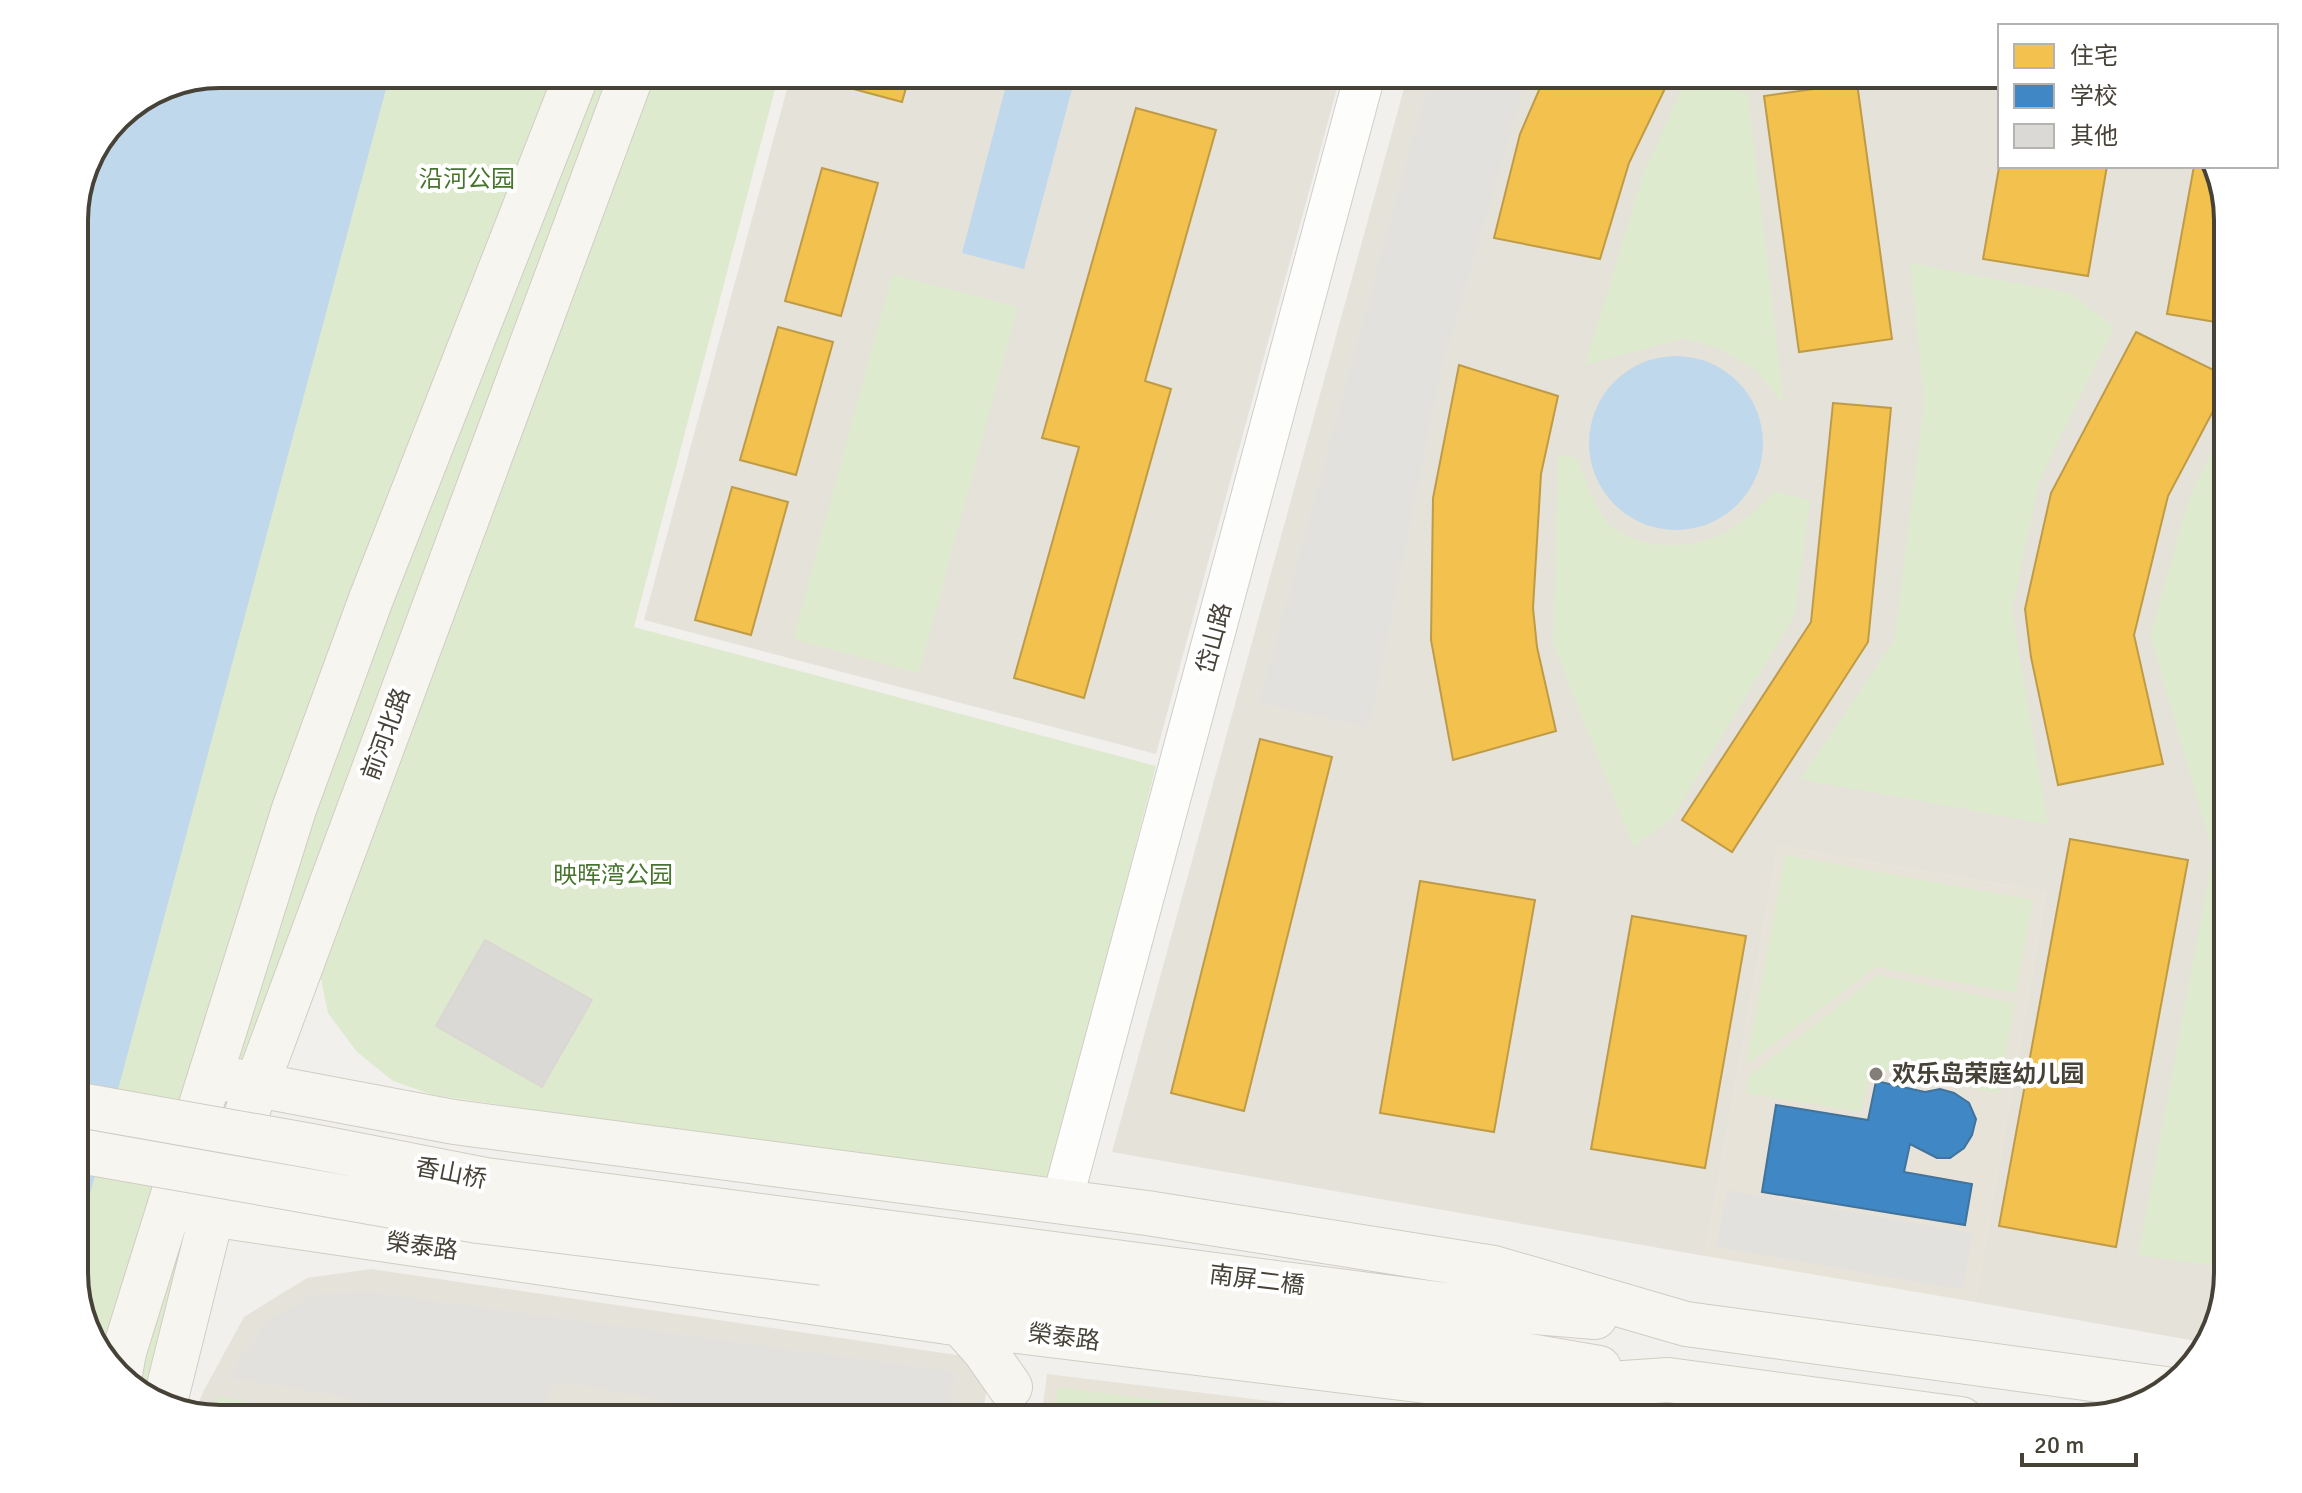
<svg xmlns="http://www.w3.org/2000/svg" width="2302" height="1493" font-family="Signika,'Noto Sans SC',sans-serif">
<rect width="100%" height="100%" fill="#f2f0ec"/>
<path fill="#e5e2da" d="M 791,74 L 1341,74 L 1156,754 L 644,620 Z
M 1408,74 L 2000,74 L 2000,166 L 2214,166 L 2228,219 L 2228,1274 L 2207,1343 L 1975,1302 L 2046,892 L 1778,846 L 1705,1256 L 1112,1152 Z
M 371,1269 L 991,1360 L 982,1419 L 220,1419 L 195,1412 L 203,1392 L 244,1317 L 307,1278 Z"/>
<path fill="#e8e3d8" d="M 1778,846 L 2046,892 L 1975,1302 L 1705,1256 Z
M 1047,1374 L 1419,1419 L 1041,1419 Z"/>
<path fill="#deeace" d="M 389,74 L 614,74 L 148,1397 L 139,1395 L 94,1347 L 74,1282 L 74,1243 Z
M 649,74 L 779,74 L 634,627 L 1156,766 L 1049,1185 L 433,1095 L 393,1081 L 357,1052 L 328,1013 L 318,965 Z
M 1689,74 L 1748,94 L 1784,405 L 1757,371 L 1721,349 L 1684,338 L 1585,365 L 1644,171 Z
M 1910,263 L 2070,293 L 2114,327 L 2039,482 L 2012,610 L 2048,824 L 1800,779 L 1894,641 L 1924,401 Z
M 892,274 L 1018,307 L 919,673 L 793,639 Z
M 2228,420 L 2228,1267 L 2138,1255 L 2213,854 L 2150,635 L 2189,498 Z
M 1558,455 L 1577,458 C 1584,476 1591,498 1602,515 C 1624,550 1688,552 1722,534 C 1743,523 1759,507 1775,491 L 1810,500 L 1795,615 L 1672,818 L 1633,847 L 1553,644 Z
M 1785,855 L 2033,900 L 2016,993 L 1876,967 L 1746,1065 Z
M 1878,975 L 2015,1003 L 1999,1093 L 1871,1069 L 1861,1112 L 1746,1093 L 1749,1076 Z
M 1057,1387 L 1201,1406 L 1182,1419 L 1053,1419 Z
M 218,1397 L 346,1419 L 220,1419 L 214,1417 Z"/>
<path fill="#e3e1dd" d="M 1430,74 L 1528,74 L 1442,368 L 1369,728 L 1259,703 Z
M 1727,1190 L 1973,1233 L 1963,1290 L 1716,1247 Z
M 369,1292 L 956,1372 L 947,1419 L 771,1419 L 559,1382 L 530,1419 L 472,1419 L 230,1378 L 243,1353 L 270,1319 L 316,1294 Z"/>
<path fill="#c0d8ec" d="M 220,74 L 390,74 L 74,1254 L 74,211 L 117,116 L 164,85 Z
M 1009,74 L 1076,74 L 1024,269 L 962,253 Z
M1589 443a87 87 0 1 1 174 0a87 87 0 1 1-174 0Z"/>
<path fill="#f2c14e" stroke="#bf9b47" stroke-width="2" d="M 850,74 L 910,74 L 902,102 L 846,87 Z
M 1546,74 L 1672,74 L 1629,163 L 1600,259 L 1494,238 L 1520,134 Z
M 1857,83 L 1892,339 L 1799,352 L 1764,96 Z
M 1136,108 L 1216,130 L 1145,381 L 1171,389 L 1084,698 L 1014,678 L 1079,447 L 1042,438 Z
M 2000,162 L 2000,166 L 2107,166 L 2088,276 L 1983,259 Z
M 2194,166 L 2214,166 L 2228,219 L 2228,324 L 2167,314 Z
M 822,168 L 878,183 L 841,316 L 785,301 Z
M 778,327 L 833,342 L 796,475 L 740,460 Z
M 2136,332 L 2228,377 L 2228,383 L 2168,496 L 2134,635 L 2163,764 L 2058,785 L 2031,657 L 2025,609 L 2051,493 Z
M 1459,365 L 1558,396 L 1541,474 L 1533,608 L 1537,647 L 1556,731 L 1453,760 L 1431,640 L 1433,498 Z
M 1833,403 L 1891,408 L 1868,642 L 1732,852 L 1682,820 L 1811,622 Z
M 732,487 L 788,502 L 751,635 L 695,620 Z
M 1260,739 L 1332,757 L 1244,1111 L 1171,1093 Z
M 2070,839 L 2188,860 L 2116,1247 L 1999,1226 Z
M 1420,881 L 1535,900 L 1494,1132 L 1380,1113 Z
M 1632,916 L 1746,936 L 1705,1168 L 1591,1149 Z"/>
<path fill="#3f88c5" stroke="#41739b" stroke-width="2" d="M 1876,1081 L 1925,1092 L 1940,1089 L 1954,1093 L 1969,1103 L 1976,1119 L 1972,1135 L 1964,1148 L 1950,1158 L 1937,1158 L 1910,1144 L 1904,1172 L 1972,1184 L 1965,1225 L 1762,1192 L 1776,1105 L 1868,1120 Z"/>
<path fill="#dbd9d5" stroke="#dad7d2" stroke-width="2" d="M 485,940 L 592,1000 L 542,1087 L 436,1026 Z"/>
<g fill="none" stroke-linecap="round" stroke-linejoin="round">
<g stroke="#d0ceca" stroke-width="42">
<path id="street" d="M 1062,1201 L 1365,74"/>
</g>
<g stroke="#d0cdc4" stroke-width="46">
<path id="secondary" d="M 210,1076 L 454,1122 L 1147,1213 L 1494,1268 L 1686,1324 L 2166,1389
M 201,1105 L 294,809 L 371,599 L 577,74
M 169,1208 L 961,1324 L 1507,1391 L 1668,1380 L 1961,1419
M 830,1225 L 1446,1305 L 1595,1317
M 822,1263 L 1431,1339 L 1599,1368
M 961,1324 L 985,1351 L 1010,1387
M 120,1374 L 124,1352 L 177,1182
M 165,1402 L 212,1214 L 256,1087 L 632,74"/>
</g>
<use href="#street" stroke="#fdfdfc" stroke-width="40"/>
<use href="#secondary" stroke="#f6f5f0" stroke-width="44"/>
<g stroke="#d0cdc4" stroke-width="46" stroke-linecap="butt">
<path id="secondary-bridge" d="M 74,1104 L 311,1146 L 486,1180 L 830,1225
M 74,1150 L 478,1221 L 822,1263"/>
</g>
<use href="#secondary-bridge" stroke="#f6f5f0" stroke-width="44"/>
</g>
<circle fill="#837f77" stroke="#fff" stroke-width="3" cx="1876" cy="1074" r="8"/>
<g text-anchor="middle" stroke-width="8" stroke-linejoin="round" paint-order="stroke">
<g font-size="24" fill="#47752f" stroke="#fff">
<text x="467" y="187">沿河公园</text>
<text x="613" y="883">映晖湾公园</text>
</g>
<g font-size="24" fill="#474238" stroke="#fff">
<text transform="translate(1214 638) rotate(-75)" y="8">岱山路</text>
<text transform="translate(386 734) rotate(-70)" y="8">前河北路</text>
<text transform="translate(451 1173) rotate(11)" y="8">香山桥</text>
<text transform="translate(422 1246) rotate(8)" y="8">榮泰路</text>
<text transform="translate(1257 1280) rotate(7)" y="8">南屏二橋</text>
<text transform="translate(1064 1337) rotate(7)" y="8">榮泰路</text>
</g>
<g font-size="24" font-weight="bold" fill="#474238" stroke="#fff" text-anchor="start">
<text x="1892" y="1082">欢乐岛荣庭幼儿园</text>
</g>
</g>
<path d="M0 0H2302V1493H0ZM220 88H2082A132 132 0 0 1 2214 220V1273A132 132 0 0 1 2082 1405H220A132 132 0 0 1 88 1273V220A132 132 0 0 1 220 88Z" fill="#fff" fill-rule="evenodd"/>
<path fill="none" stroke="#474238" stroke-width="4" d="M220 88H2082A132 132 0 0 1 2214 220V1273A132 132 0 0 1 2082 1405H220A132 132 0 0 1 88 1273V220A132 132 0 0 1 220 88Z"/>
<rect x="1998" y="24" width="280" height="144" fill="#ffffff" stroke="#b5b3af" stroke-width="2"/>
<rect x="2014" y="44" width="40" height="24" fill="#f2c14e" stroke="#b5b3af" stroke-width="2"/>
<text x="2070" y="64" font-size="24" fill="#474238">住宅</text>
<rect x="2014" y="84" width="40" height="24" fill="#3f88c5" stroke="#b5b3af" stroke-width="2"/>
<text x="2070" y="104" font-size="24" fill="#474238">学校</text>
<rect x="2014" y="124" width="40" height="24" fill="#dbd9d5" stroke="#b5b3af" stroke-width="2"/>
<text x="2070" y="144" font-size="24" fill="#474238">其他</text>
<path d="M2022 1453v12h114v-12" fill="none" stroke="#474238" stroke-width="4"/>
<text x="2034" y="1453" font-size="24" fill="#474238" stroke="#ffffff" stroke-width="6" paint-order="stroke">20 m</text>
</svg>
